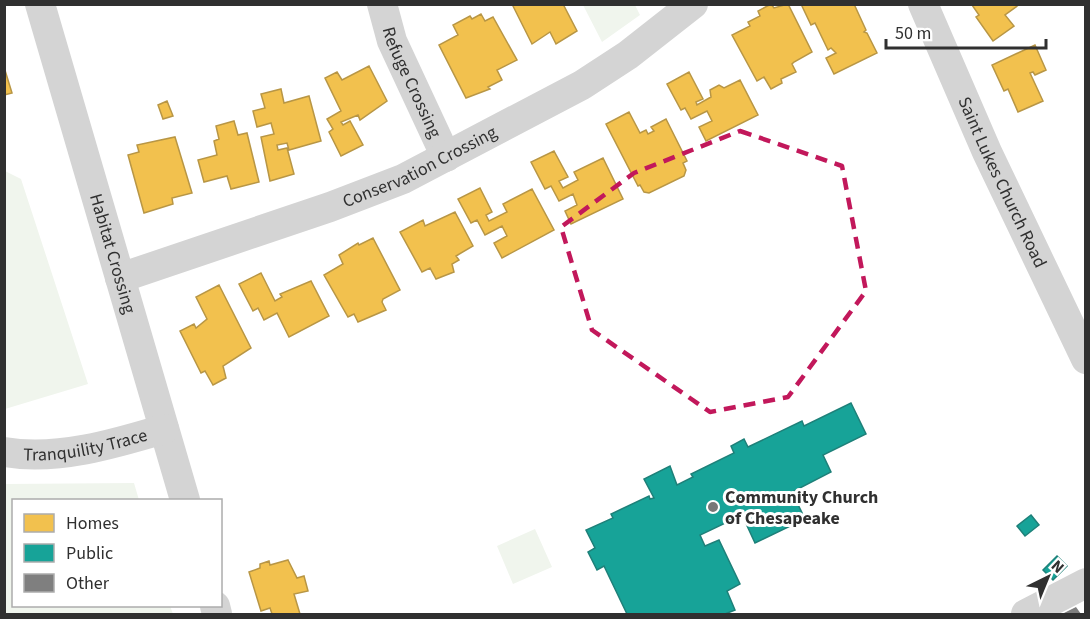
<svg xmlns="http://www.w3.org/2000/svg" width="1090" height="619" font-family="'Source Sans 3',sans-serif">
<rect width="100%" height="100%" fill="#fff"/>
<path fill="#f0f5ed" d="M 583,5 L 635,5 L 640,15 L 602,42 Z
M 5,171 L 21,179 L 88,384 L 5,409 Z
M 134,483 L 139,500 L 14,500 L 14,606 L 170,606 L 173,614 L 5,614 L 5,484 Z
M 535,529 L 552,567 L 513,584 L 497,546 Z"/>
<path fill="#f2c14e" stroke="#b89645" stroke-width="1.5" d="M 512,4 L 563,4 L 577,31 L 556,44 L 550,32 L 532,44 Z
M 771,4 L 774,8 L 788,4 L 812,52 L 794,62 L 792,64 L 796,72 L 781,79 L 782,83 L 771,89 L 764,77 L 757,81 L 732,35 L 750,26 L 748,22 L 760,16 L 758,11 Z
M 801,4 L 854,4 L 866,30 L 864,32 L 867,33 L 877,53 L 834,74 L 826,58 L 836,53 L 831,48 L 828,50 L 815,23 L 811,25 Z
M 1020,4 L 1005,15 L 1014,26 L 993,41 L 976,17 L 979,15 L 972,5 Z
M 481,14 L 485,21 L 493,17 L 517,60 L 497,70 L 502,80 L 488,87 L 490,89 L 466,98 L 439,45 L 458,35 L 453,25 L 470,16 L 472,19 Z
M 1035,45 L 1046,70 L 1035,75 L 1033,72 L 1030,73 L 1043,101 L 1018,112 L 1008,89 L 1004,91 L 992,65 Z
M 369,66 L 387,101 L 360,120 L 358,115 L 341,122 L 343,125 L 350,121 L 363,145 L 341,156 L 329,132 L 333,129 L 327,119 L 341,111 L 325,78 L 337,72 L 342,80 Z
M 4,67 L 12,93 L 4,95 Z
M 689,72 L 703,99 L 696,102 L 697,105 L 711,97 L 710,90 L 719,85 L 724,88 L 740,80 L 758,115 L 706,141 L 699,127 L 712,121 L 707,111 L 691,119 L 685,108 L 681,110 L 667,84 Z
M 281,89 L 284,103 L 309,96 L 321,141 L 289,150 L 287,143 L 277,145 L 278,150 L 287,148 L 294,174 L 270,181 L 261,137 L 274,134 L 271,123 L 257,127 L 253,111 L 265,108 L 261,94 Z
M 167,101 L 173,116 L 163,119 L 158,105 Z
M 629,112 L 640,133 L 646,130 L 648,134 L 654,131 L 651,127 L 666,119 L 687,161 L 683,163 L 686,170 L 684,176 L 649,193 L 644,192 L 640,185 L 638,186 L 606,124 Z
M 234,121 L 238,135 L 247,133 L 259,182 L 231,189 L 227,176 L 204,182 L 198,160 L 217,155 L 214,141 L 219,139 L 216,126 Z
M 175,137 L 192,193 L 172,198 L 173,204 L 144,213 L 128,155 L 139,152 L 137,145 Z
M 554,151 L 568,177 L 559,181 L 563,188 L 578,180 L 574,172 L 603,158 L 623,199 L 571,224 L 565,211 L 577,205 L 573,194 L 559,201 L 551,186 L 545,189 L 531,162 Z
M 480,188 L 492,212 L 486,215 L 489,221 L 507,212 L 503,204 L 532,189 L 554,230 L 502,258 L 494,243 L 507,236 L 502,226 L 485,235 L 477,220 L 471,223 L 458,199 Z
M 455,212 L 473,246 L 456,256 L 459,260 L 452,264 L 454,272 L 436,279 L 430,268 L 422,272 L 400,232 L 423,220 L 425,226 Z
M 373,238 L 400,290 L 383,299 L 382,302 L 386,310 L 358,322 L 354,314 L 348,317 L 324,275 L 343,264 L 339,255 L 358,243 L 359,245 Z
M 261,273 L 275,301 L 282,297 L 280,294 L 311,281 L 329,316 L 289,337 L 277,313 L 264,320 L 258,308 L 253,311 L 239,284 Z
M 219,285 L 251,348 L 223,366 L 226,378 L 213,385 L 205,371 L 201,373 L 180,331 L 194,324 L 196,328 L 207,319 L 196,297 Z
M 288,560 L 297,578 L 304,576 L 308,591 L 294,594 L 300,614 L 272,614 L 270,608 L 261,611 L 249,572 L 260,568 L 260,564 L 269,561 L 270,565 Z"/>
<path fill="#17a398" stroke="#1e8079" stroke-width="1.5" d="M 851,403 L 866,434 L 823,455 L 831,472 L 792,492 L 805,519 L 755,543 L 742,515 L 700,535 L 705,546 L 719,540 L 740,584 L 727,591 L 735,610 L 725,614 L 627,614 L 604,566 L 597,570 L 588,552 L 595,548 L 586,530 L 613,518 L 611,514 L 649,496 L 650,499 L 654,498 L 644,479 L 670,466 L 677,485 L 693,477 L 691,474 L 734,453 L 731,446 L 744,439 L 748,447 L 802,421 L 804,426 Z
M 1031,515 L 1039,525 L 1025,536 L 1017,526 Z
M 1057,556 L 1067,566 L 1053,580 L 1043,570 Z"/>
<path fill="#7f7f7f" d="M 1076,607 L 1081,614 L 1062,614 Z"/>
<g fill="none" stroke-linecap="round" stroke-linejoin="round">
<g stroke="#d4d4d4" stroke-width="30">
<path id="s1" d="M 40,4 L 185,500"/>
<path id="s2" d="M 382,4 L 392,41 L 446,157"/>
<path id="s3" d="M 923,4 L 987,152 L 1086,359"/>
<path id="s4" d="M 120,278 L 330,207 L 403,179 L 582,85 L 628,55 L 693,4"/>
<path id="s5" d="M 4,452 C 57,461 114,444 164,429"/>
<path d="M 215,606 L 217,614"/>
<path d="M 1026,614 L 1086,583"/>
</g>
</g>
<path fill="none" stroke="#c2185b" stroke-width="4.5" stroke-dasharray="12 8" stroke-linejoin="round" d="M 740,131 L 842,166 L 866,291 L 788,397 L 710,412 L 592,330 L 561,227 L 634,173 Z"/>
<circle fill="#787878" stroke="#fff" stroke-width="2" cx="713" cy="507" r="6"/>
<g text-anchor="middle" stroke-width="6" stroke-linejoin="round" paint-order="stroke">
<g font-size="18" fill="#303030" stroke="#fff">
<text dy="6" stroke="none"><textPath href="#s2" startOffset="84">Refuge Crossing</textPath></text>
<text dy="6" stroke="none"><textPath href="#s4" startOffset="320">Conservation Crossing</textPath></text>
<text dy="6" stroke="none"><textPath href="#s3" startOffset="195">Saint Lukes Church Road</textPath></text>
<text dy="6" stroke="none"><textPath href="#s1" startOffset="260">Habitat Crossing</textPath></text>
<text dy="6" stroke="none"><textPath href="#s5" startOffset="82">Tranquility Trace</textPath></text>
</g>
<g font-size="18" font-weight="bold" fill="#303030" stroke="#fff" text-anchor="start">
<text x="725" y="503">Community Church<tspan x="725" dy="21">of Chesapeake</tspan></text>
</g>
</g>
<rect width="1090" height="619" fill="none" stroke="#303030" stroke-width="12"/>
<rect x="12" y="499" width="210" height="108" fill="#ffffff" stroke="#acacac" stroke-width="1.5"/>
<rect x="24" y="514" width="30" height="18" fill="#f2c14e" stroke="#acacac" stroke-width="1.5"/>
<text x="66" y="529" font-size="18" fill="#303030">Homes</text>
<rect x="24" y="544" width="30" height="18" fill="#17a398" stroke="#acacac" stroke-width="1.5"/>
<text x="66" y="559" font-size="18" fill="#303030">Public</text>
<rect x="24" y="574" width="30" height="18" fill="#7f7f7f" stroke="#acacac" stroke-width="1.5"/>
<text x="66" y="589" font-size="18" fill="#303030">Other</text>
<g transform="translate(1048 577) rotate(43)" stroke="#ffffff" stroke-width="4.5" paint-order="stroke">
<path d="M0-4.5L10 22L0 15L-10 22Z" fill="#303030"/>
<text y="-9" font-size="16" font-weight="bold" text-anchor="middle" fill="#303030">N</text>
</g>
<path d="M886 39v9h160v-9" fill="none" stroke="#303030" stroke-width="3"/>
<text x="895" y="39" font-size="18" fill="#303030" stroke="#ffffff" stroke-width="4.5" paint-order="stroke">50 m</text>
</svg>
